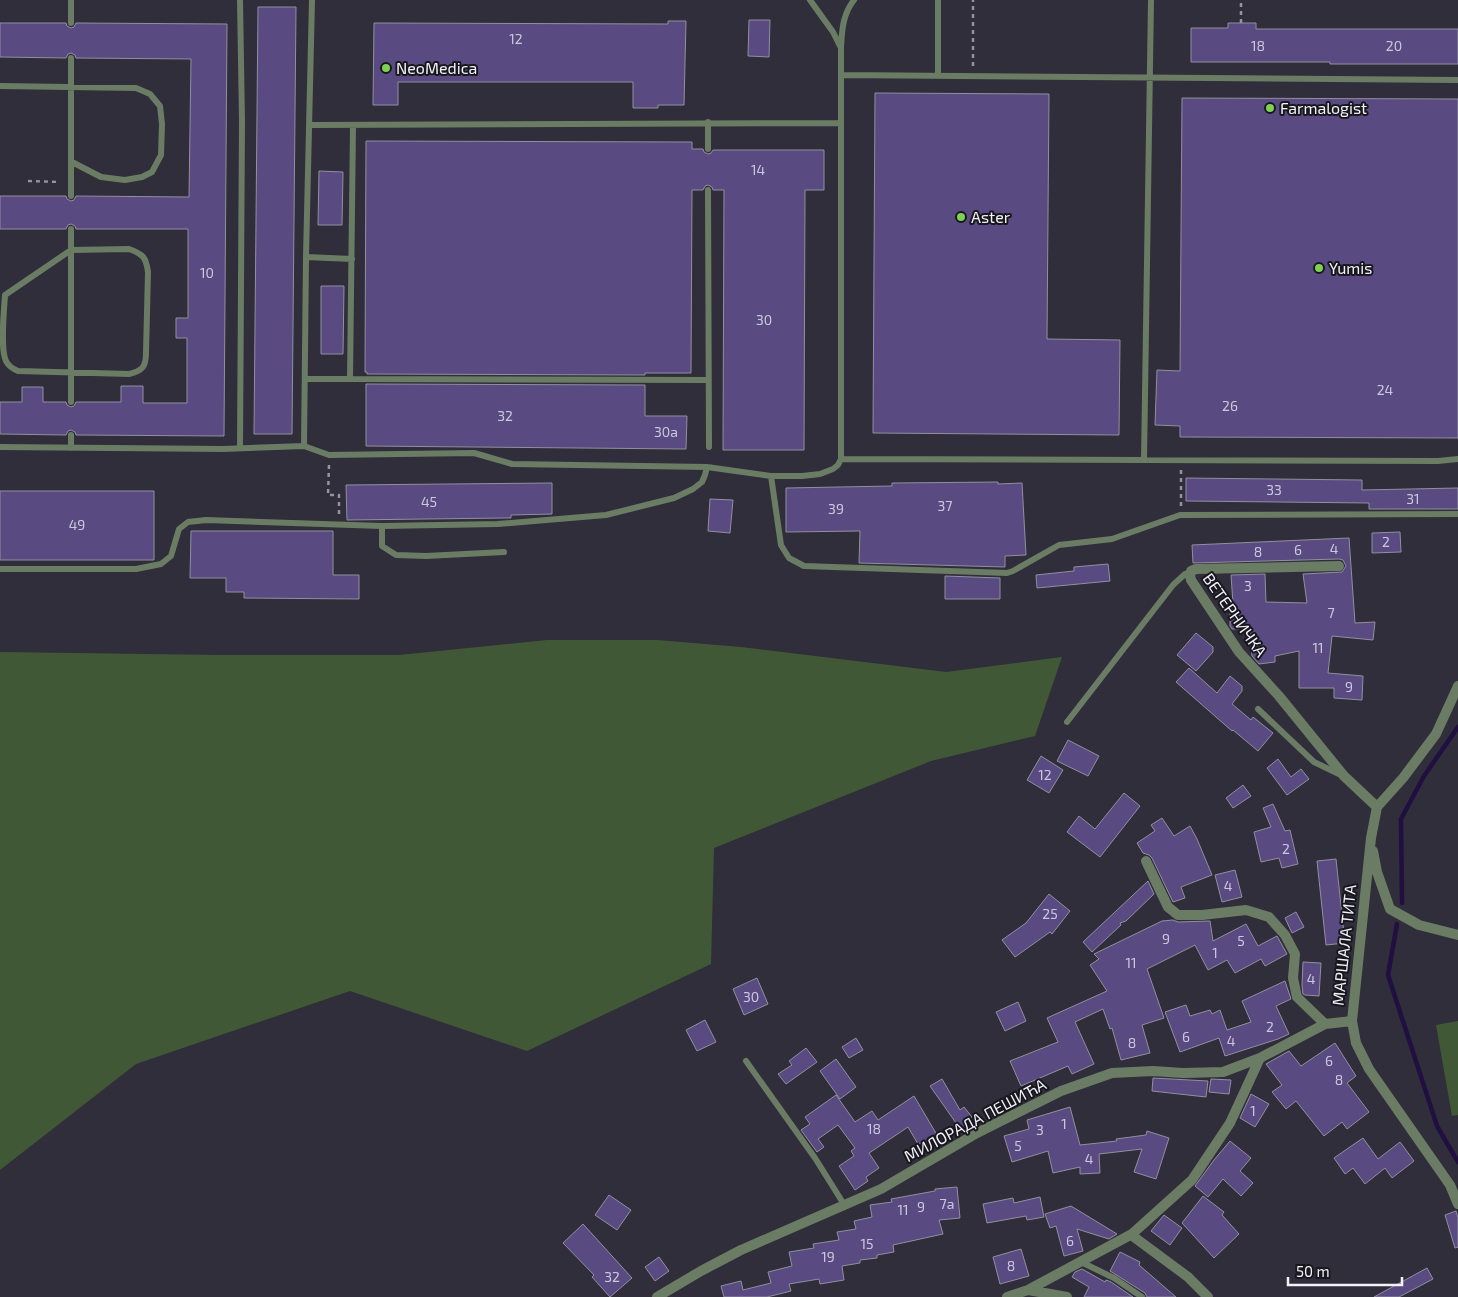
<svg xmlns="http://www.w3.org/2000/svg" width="1458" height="1297" font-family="'Exo 2',sans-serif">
<rect width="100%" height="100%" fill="#302e3a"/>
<path fill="#415837" d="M 547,640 L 657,640 L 741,647 L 946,672 L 1062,657 L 1035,736 L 931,761 L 714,848 L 711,964 L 527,1051 L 350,991 L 136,1064 L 0,1170 L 0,652 L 220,655 L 399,655 Z
M 1458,1021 L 1458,1115 L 1452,1116 L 1436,1025 Z"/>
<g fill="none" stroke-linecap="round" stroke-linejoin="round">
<path stroke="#210f41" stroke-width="4.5" d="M 1402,903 L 1401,819 L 1424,776 L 1458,727
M 1397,924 L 1388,975 L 1437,1126 L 1458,1162"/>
</g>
<path fill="#594b82" stroke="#928f9f" d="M 258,7 L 296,7 L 292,434 L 254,434 Z
M 749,20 L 770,20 L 769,57 L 748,56 Z
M 668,21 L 686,21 L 684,105 L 658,105 L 658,108 L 633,108 L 633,82 L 398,82 L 398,105 L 373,105 L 374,23 L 668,24 Z
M 0,23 L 66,23 L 67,26 L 71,28 L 74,27 L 76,23 L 227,24 L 224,436 L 76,435 L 75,432 L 71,430 L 68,431 L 66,435 L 0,434 L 0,402 L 22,402 L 22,387 L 43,387 L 43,402 L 66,402 L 67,405 L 71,407 L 74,406 L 76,402 L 121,402 L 121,386 L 143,386 L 143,403 L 187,403 L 187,338 L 176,338 L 176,318 L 188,318 L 188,229 L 76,229 L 75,226 L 71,224 L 68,225 L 66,229 L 0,229 L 0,196 L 66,196 L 67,199 L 71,201 L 74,200 L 76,196 L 189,197 L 191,59 L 76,58 L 75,55 L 71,53 L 68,54 L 66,58 L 0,57 Z
M 1228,23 L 1256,23 L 1256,29 L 1458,29 L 1458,64 L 1330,64 L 1330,62 L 1191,62 L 1191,28 L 1228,28 Z
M 875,93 L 1049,94 L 1047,339 L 1120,340 L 1119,435 L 873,433 Z
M 1182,98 L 1458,99 L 1458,438 L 1180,437 L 1180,426 L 1155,425 L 1157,370 L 1180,371 Z
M 366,141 L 692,142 L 692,149 L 703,149 L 704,152 L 708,154 L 711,153 L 713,150 L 824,150 L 824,190 L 805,190 L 804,450 L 723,450 L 724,190 L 713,190 L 712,187 L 708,185 L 705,186 L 703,190 L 692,190 L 691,373 L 645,373 L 645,375 L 367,374 L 367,372 L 365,372 Z
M 319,171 L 343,172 L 342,225 L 318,225 Z
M 321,286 L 344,286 L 343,354 L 321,354 Z
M 366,384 L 645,385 L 645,416 L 687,416 L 686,449 L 366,446 Z
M 1186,478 L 1362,480 L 1362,490 L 1458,488 L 1458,509 L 1369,509 L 1369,503 L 1186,501 Z
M 998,482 L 998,484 L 1022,483 L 1026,555 L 1005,556 L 1005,567 L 859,563 L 860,531 L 786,532 L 786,488 L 892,486 L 892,483 Z
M 552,483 L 552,514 L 511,515 L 511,518 L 504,518 L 347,520 L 346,485 Z
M 0,491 L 154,491 L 154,560 L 0,560 Z
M 710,499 L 733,500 L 730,533 L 708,531 Z
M 191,531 L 333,531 L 333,575 L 359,575 L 359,599 L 244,598 L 244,592 L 226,592 L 226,578 L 190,578 Z
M 1400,532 L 1401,552 L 1372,553 L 1372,533 Z
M 1349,538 L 1355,623 L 1375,622 L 1373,640 L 1332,636 L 1328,673 L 1363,676 L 1362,700 L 1334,698 L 1334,688 L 1299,688 L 1299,651 L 1275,656 L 1275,662 L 1259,664 L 1252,656 L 1250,629 L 1232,629 L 1230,626 L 1230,603 L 1233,603 L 1231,575 L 1265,574 L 1266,602 L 1307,603 L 1303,574 L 1342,572 L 1346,566 L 1343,560 L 1339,559 L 1193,563 L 1192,545 Z
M 1108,564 L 1110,581 L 1037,588 L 1036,575 L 1074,571 L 1074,567 Z
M 945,576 L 1000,578 L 1000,599 L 945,599 Z
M 1196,633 L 1213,647 L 1213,652 L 1196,671 L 1177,655 Z
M 1189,668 L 1217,693 L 1230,676 L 1242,686 L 1242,691 L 1232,704 L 1251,720 L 1253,717 L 1273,733 L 1258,751 L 1233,730 L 1232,731 L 1176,682 Z
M 1068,740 L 1099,756 L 1088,776 L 1057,761 Z
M 1041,756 L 1063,770 L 1049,793 L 1027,780 Z
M 1278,759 L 1291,777 L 1301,769 L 1309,779 L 1287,795 L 1267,768 Z
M 1243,785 L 1251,796 L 1233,808 L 1226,798 Z
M 1124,793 L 1140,806 L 1100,857 L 1067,832 L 1079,816 L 1095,829 Z
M 1273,804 L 1285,831 L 1290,830 L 1298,864 L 1282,868 L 1279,858 L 1261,862 L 1254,832 L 1271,827 L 1263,808 Z
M 1162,818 L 1174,836 L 1190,826 L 1197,839 L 1212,875 L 1181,887 L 1185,898 L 1173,902 L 1152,858 L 1149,855 L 1143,853 L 1137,843 L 1155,831 L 1151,825 Z
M 1336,859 L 1345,943 L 1326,945 L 1317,861 Z
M 1235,870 L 1242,897 L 1222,902 L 1215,875 Z
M 1148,881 L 1154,894 L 1126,921 L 1120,923 L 1121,925 L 1092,952 L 1083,942 Z
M 1049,894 L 1070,911 L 1052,934 L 1050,932 L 1015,957 L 1002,940 L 1026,923 Z
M 1296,912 L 1304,927 L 1292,933 L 1285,918 Z
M 1173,920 L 1178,922 L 1210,921 L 1213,941 L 1246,924 L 1258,946 L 1277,936 L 1287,954 L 1265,966 L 1261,959 L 1235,973 L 1227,960 L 1208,970 L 1195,945 L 1147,969 L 1164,1018 L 1142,1025 L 1150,1053 L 1121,1060 L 1112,1028 L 1110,1029 L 1103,1009 L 1075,1022 L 1094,1064 L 1072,1074 L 1068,1066 L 1021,1086 L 1010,1061 L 1058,1042 L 1047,1018 L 1107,991 L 1090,965 L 1099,959 L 1094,954 L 1162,921 Z
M 1303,962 L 1321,963 L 1319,996 L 1305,995 L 1303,994 L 1302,985 Z
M 757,978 L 768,1004 L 744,1015 L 733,989 Z
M 1285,981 L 1291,999 L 1276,1006 L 1289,1034 L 1278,1039 L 1225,1056 L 1219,1038 L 1180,1052 L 1165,1012 L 1186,1005 L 1190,1016 L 1210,1010 L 1212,1014 L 1220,1010 L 1227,1030 L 1251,1022 L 1242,1001 Z
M 1018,1002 L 1026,1021 L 1005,1031 L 996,1012 Z
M 705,1020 L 716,1042 L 697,1051 L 686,1030 Z
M 856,1038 L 863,1050 L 849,1058 L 842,1047 Z
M 1335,1043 L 1356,1076 L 1347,1083 L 1369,1112 L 1347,1129 L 1342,1122 L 1324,1136 L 1296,1101 L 1286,1109 L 1272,1092 L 1282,1085 L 1266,1064 L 1289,1051 L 1301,1066 Z
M 806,1048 L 817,1062 L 786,1084 L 778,1074 L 792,1065 L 789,1061 Z
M 836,1059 L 856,1087 L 840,1099 L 820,1071 Z
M 1153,1078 L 1208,1081 L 1206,1097 L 1152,1091 Z
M 942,1079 L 960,1110 L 964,1107 L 972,1117 L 967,1121 L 972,1128 L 963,1133 L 930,1086 Z
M 1211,1079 L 1231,1080 L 1229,1094 L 1209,1092 Z
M 1251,1094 L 1269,1104 L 1255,1127 L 1240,1118 Z
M 836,1095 L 855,1122 L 872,1111 L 878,1120 L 914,1096 L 940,1140 L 925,1149 L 921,1143 L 918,1144 L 908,1127 L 869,1153 L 879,1168 L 866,1177 L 868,1181 L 855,1190 L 839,1166 L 854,1156 L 851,1151 L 855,1148 L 838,1125 L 818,1139 L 824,1147 L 817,1152 L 801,1130 L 810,1124 L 805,1117 Z
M 1070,1107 L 1080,1145 L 1117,1141 L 1116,1139 L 1146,1135 L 1147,1131 L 1169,1138 L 1156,1179 L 1134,1172 L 1142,1149 L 1099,1154 L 1100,1173 L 1080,1174 L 1080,1167 L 1053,1173 L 1048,1151 L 1012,1162 L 1004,1136 L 1029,1129 L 1027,1120 Z
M 1363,1138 L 1378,1159 L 1400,1142 L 1414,1161 L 1392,1178 L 1385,1168 L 1365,1184 L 1353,1168 L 1345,1174 L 1334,1158 Z
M 1230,1141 L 1251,1158 L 1240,1171 L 1253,1183 L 1241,1196 L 1223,1179 L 1208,1197 L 1195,1186 L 1214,1160 Z
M 957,1187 L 960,1218 L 939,1220 L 943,1234 L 893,1245 L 894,1252 L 877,1255 L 877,1258 L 860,1260 L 860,1263 L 842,1266 L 844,1280 L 820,1284 L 819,1279 L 789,1284 L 791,1291 L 767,1297 L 724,1297 L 721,1286 L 741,1281 L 743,1290 L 771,1283 L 768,1272 L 792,1266 L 789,1252 L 814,1248 L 813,1244 L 839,1240 L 837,1232 L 856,1229 L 854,1221 L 872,1217 L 870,1205 L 892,1202 L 891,1199 L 935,1191 L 935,1189 Z
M 609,1195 L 631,1210 L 617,1230 L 595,1215 Z
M 1203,1196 L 1224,1212 L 1222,1215 L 1239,1234 L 1214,1258 L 1182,1223 Z
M 1040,1197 L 1044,1217 L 1027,1220 L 1026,1216 L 987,1223 L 983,1204 L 1013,1198 L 1014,1203 Z
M 1071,1206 L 1117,1234 L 1109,1239 L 1077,1229 L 1083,1251 L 1064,1256 L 1056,1226 L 1050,1228 L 1045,1214 Z
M 1456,1211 L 1458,1218 L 1458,1247 L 1455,1248 L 1445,1215 Z
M 1164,1215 L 1182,1228 L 1170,1245 L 1151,1231 Z
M 583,1224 L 632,1278 L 610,1297 L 592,1277 L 594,1275 L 563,1243 Z
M 1021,1249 L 1029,1276 L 1000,1284 L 993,1257 Z
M 1120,1252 L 1140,1262 L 1139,1265 L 1176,1297 L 1147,1297 L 1145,1293 L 1110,1271 Z
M 659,1257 L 669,1271 L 655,1281 L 645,1267 Z
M 1427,1268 L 1433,1279 L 1399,1297 L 1374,1297 Z
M 1082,1269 L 1105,1282 L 1106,1280 L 1111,1282 L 1133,1297 L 1084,1297 L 1089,1287 L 1072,1277 L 1075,1272 Z"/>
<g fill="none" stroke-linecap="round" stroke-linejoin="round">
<path stroke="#95949e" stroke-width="2.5" stroke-dasharray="4 4" stroke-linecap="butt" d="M 1241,23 L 1241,0
M 973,66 L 973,0
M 28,181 L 60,182
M 329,465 L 328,495 L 339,495 L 339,514
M 1181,506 L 1181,469"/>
<path stroke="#6b7c64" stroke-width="6" d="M 240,0 L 242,121 L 240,448
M 71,23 L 71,0
M 841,47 C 842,29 843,14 854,0
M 841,75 L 1458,80
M 938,76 L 938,0
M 0,86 L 136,88 L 150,94 L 160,106 L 162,124 L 161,155 L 152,172 L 142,177 L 125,180 L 101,177 L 72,162
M 310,125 L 841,123
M 708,149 L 708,122
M 708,190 L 709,447
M 71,196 L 71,58
M 71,229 L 71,402
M 129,249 C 143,254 146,257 148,272 L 146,353 C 146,367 142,371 129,374 L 18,371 C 13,369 9,367 6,361 C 0,349 4,311 5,295 L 71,250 Z
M 306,257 L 352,259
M 305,379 L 350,379 L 353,125
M 350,379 L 708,380
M 71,435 L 71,448
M 304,446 L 306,257 L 312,0
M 0,447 L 223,449 L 304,446 L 329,455 L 474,453 L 512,464 L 707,467 L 771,476 L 802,476 L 820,474 L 833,469 L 838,465 L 841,459 L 841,48 L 833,32 L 810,0
M 841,459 L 1438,461 L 1458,459
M 1144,460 L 1151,0
M 771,476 L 781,545 L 789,558 L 804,566 L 1007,573 L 1013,571 L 1059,545 L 1112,539 L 1180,515 L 1458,514
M 382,526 L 382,546 L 396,555 L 426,556 L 504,552
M 0,569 L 136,569 L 161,564 L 171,556 L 179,529 L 188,522 L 206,520 L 382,526 L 498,524 L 606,515 L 674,498 L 693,489 L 702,482 L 705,475 L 707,467
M 1258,709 L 1314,762 L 1341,775
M 1067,722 L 1173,585 L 1185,574 L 1190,573
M 746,1061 L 815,1158 L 845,1206
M 1081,1262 L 1114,1278 L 1142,1297"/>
<path stroke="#6b7c64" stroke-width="10" d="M 1339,566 L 1196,569 L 1191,571 L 1190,576 L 1191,580 L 1239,652 L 1279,696 L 1344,776 L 1377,807
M 1458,686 L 1436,734 L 1403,778 L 1377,807 L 1371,838 L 1352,1021 L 1356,1043 L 1369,1069 L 1450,1185 L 1458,1204
M 1373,851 L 1377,872 L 1390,909 L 1419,925 L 1458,935
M 1146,861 L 1168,907 L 1178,915 L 1202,915 L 1246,910 L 1269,917 L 1285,935 L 1295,954 L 1293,978 L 1297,997 L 1325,1024
M 1132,1234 L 1134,1237 L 1188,1277 L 1208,1297
M 1028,1290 L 1067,1297
M 657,1297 L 701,1271 L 741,1250 L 881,1189 L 977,1133 L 1061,1091 L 1112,1073 L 1153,1071 L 1183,1073 L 1223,1072 L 1260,1058 L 1325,1024 L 1352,1021
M 1007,1297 L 1028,1290 L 1132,1234 L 1192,1180 L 1230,1123 L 1260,1058"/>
</g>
<g fill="#7ed153" stroke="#18171d" stroke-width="2">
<circle cx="386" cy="68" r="5"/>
<circle cx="1270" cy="108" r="5"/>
<circle cx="961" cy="217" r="5"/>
<circle cx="1319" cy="268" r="5"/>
</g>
<g text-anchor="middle" stroke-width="4" stroke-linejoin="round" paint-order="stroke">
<g font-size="14" fill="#ccc8dc">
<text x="516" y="44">12</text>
<text x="1258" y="51">18</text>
<text x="1394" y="51">20</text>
<text x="758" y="175">14</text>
<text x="207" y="278">10</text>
<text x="764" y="325">30</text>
<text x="1385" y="395">24</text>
<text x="1230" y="411">26</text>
<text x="505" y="421">32</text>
<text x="666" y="437">30a</text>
<text x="1274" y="495">33</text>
<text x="1413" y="504">31</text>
<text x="429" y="507">45</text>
<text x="945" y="511">37</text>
<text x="836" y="514">39</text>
<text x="77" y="530">49</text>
<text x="1386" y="547">2</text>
<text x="1334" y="554">4</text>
<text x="1298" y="555">6</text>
<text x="1258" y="557">8</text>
<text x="1248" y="591">3</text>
<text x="1331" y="618">7</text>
<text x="1318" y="653">11</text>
<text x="1349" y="692">9</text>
<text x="1045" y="780">12</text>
<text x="1286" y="854">2</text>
<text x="1228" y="891">4</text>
<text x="1050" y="919">25</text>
<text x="1166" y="944">9</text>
<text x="1241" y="946">5</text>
<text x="1215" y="958">1</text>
<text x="1131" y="968">11</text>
<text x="1311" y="984">4</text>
<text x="751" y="1002">30</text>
<text x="1270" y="1032">2</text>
<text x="1186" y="1042">6</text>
<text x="1231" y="1046">4</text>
<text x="1132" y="1048">8</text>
<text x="1329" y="1066">6</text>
<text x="1339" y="1085">8</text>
<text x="1253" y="1116">1</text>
<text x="1064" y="1129">1</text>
<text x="874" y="1134">18</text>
<text x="1040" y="1135">3</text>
<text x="1018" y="1151">5</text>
<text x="1089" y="1164">4</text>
<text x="947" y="1209">7a</text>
<text x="921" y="1212">9</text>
<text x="903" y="1215">11</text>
<text x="1070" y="1246">6</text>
<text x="867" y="1249">15</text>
<text x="828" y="1262">19</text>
<text x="1011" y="1271">8</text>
<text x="612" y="1282">32</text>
</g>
<g font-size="16" fill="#f3f2fa" stroke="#18171d" text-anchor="start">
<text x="396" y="74">NeoMedica</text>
<text x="1280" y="114">Farmalogist</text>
<text x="971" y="223">Aster</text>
<text x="1329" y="274">Yumis</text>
</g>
<g font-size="16" fill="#f3f2fa" stroke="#18171d">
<text transform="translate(1235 615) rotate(55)" y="6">ВЕТЕРНИЧКА</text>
<text transform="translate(1344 945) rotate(-84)" y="6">МАРШАЛА ТИТА</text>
<text transform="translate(975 1120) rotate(-28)" y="6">МИЛОРАДА ПЕШИЋА</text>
</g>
</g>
<path d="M1288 1277v8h114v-8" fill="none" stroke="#f3f2fa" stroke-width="2.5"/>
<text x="1296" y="1277" font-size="15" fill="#f3f2fa" stroke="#18171d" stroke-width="4" paint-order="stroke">50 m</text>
</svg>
